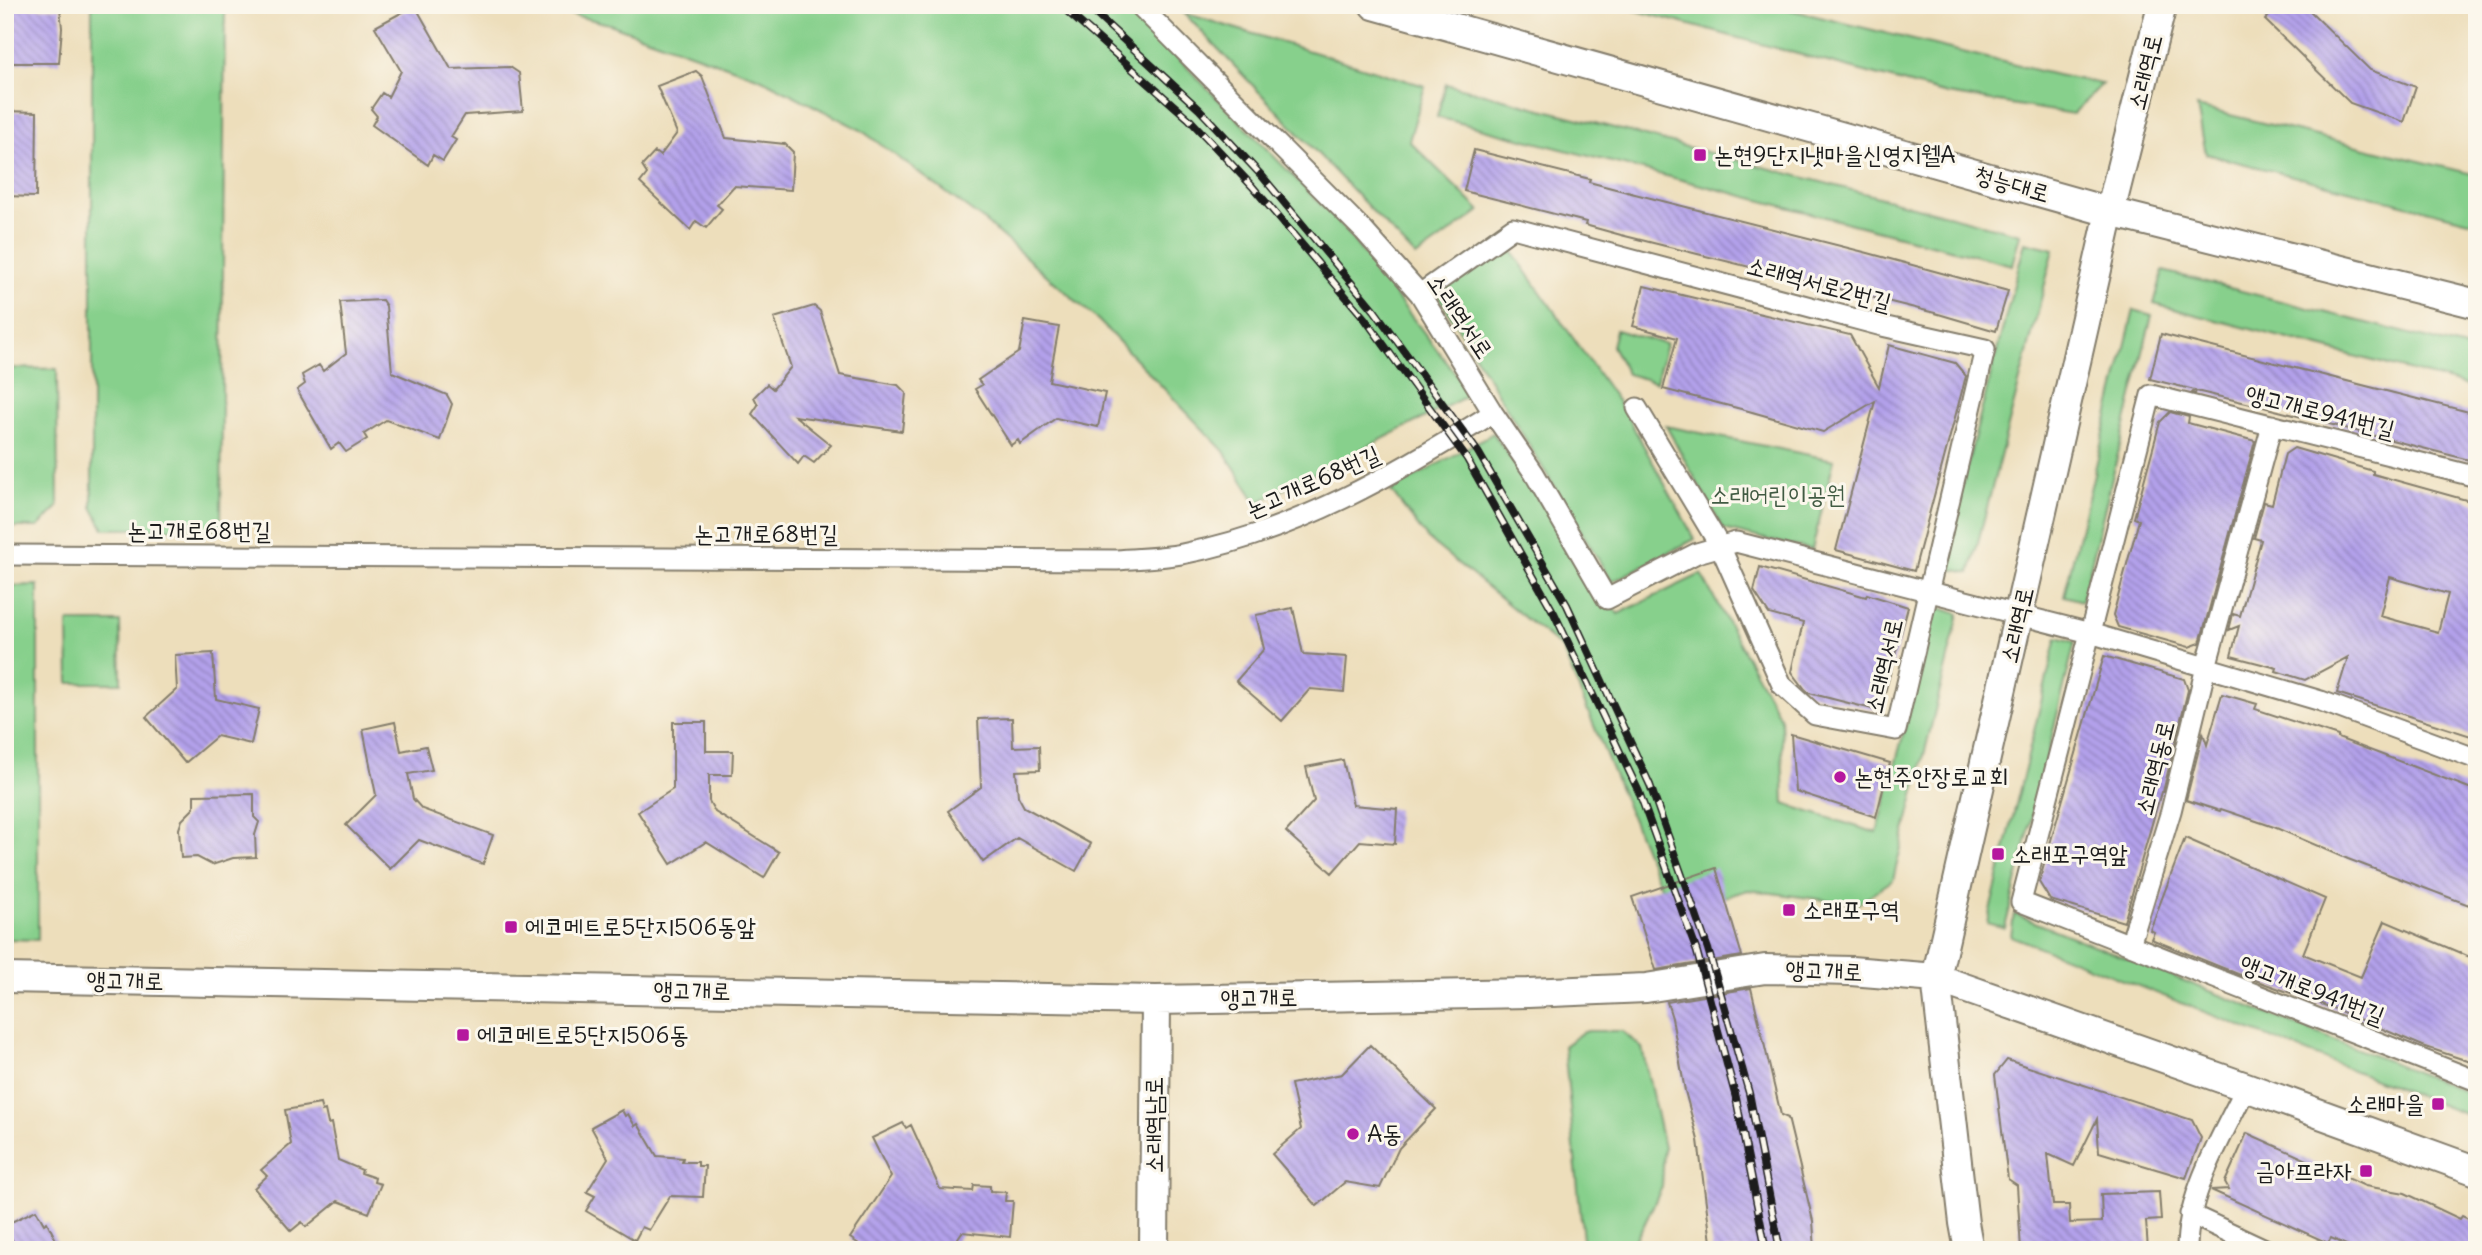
<svg xmlns="http://www.w3.org/2000/svg" width="2482" height="1255" font-family="Delius,'Poor Story',sans-serif">
<defs>
<pattern id="building-back-hatch" width="6" height="6" patternUnits="userSpaceOnUse" patternTransform="scale(1.75)"><rect width="6" height="6" fill="#b3a1eb"/><path d="M-1 5l2 2M0 0l6 6M5-1l2 2" fill="none" stroke="#9182be"/></pattern>
</defs>
<rect width="100%" height="100%" fill="#fbf7ec"/>
<filter id="ink" filterUnits="userSpaceOnUse"><feTurbulence type="fractalNoise" baseFrequency=".0143" numOctaves="2"/><feDisplacementMap in="SourceGraphic" scale="14" xChannelSelector="R" yChannelSelector="G"/><feConvolveMatrix kernelMatrix="1 2 1 2 8 2 1 2 1" color-interpolation-filters="sRGB"/></filter>
<filter id="wash" filterUnits="userSpaceOnUse"><feTurbulence type="fractalNoise" baseFrequency=".00686" numOctaves="4" result="noise"/><feDisplacementMap in="SourceGraphic" scale="28" xChannelSelector="R" yChannelSelector="G"/><feGaussianBlur stdDeviation="1.57" result="paint"/><feColorMatrix in="noise" values="0 0 0 0 0 0 0 0 0 0 0 0 0 0 0 0 0 1.4 0 .05"/><feComposite in="paint" operator="in"/></filter>
<g filter="url(#wash)">
<rect width="100%" height="100%" fill="#eddebb"/>
<path fill="#87d08c" stroke="#527654" stroke-width="2" d="M 92,5 L 225,5 L 221,529 L 104,529 L 92,507 Z
M 532,5 L 1122,5 L 1173,53 L 1342,226 L 1471,394 L 1257,503 L 1223,450 L 1099,321 L 982,219 L 861,130 L 760,78 L 609,24 Z
M 1615,5 L 1771,5 L 2052,74 L 2102,84 L 2073,114 L 1947,94 Z
M 1184,13 L 1425,86 L 1409,141 L 1480,211 L 1416,257 Z
M 1446,84 L 2020,234 L 2012,265 L 1437,117 Z
M 2197,107 L 2477,175 L 2477,223 L 2206,154 Z
M 2025,242 L 2054,249 L 1970,573 L 1941,567 Z
M 1507,244 L 1625,412 L 1695,539 L 1612,582 L 1436,292 Z
M 2163,271 L 2477,351 L 2477,388 L 2154,304 Z
M 2134,310 L 2152,315 L 2082,601 L 2064,596 Z
M 1616,330 L 1666,344 L 1656,382 L 1627,374 L 1612,346 Z
M 5,368 L 57,369 L 58,507 L 38,527 L 5,527 Z
M 1666,426 L 1834,460 L 1812,550 L 1723,529 Z
M 1493,433 L 1618,614 L 1701,574 L 1781,719 L 1784,804 L 1877,833 L 1937,607 L 1959,614 L 1893,880 L 1857,904 L 1748,890 L 1671,913 L 1562,648 L 1428,539 L 1391,491 Z
M 38,585 L 38,940 L 5,939 L 5,586 Z
M 68,622 L 120,622 L 121,683 L 69,683 Z
M 2057,637 L 2075,642 L 2005,928 L 1987,923 Z
M 2014,914 L 2477,1096 L 2477,1119 L 2011,936 Z
M 1584,1031 L 1622,1031 L 1642,1048 L 1664,1148 L 1662,1187 L 1643,1227 L 1629,1250 L 1584,1250 L 1564,1046 Z"/>
<g id="blocks">
<path fill="url(#building-back-hatch)" fill-rule="evenodd" d="M 2280,5 L 2304,5 L 2370,70 L 2416,87 L 2404,122 L 2350,103 L 2265,20 Z
M 412,7 L 418,11 L 451,69 L 510,67 L 519,73 L 523,111 L 465,115 L 451,137 L 456,140 L 443,161 L 433,155 L 428,165 L 372,125 L 377,116 L 371,109 L 382,93 L 388,97 L 401,71 L 375,27 Z
M 17,8 L 60,8 L 62,28 L 59,63 L 5,63 L 5,10 Z
M 696,71 L 702,76 L 726,138 L 785,144 L 793,152 L 791,190 L 734,186 L 717,205 L 722,209 L 706,228 L 696,221 L 690,230 L 640,183 L 647,174 L 642,166 L 655,152 L 660,156 L 677,133 L 657,86 Z
M 5,111 L 37,112 L 36,197 L 5,196 Z
M 1474,150 L 1590,179 L 1589,182 L 1627,192 L 1868,253 L 2008,291 L 1996,331 L 1935,313 L 1621,235 L 1585,225 L 1586,222 L 1464,191 Z
M 1644,286 L 1850,335 L 1879,387 L 1889,345 L 1955,363 L 1966,376 L 1914,571 L 1836,550 L 1875,401 L 1823,432 L 1745,410 L 1663,389 L 1677,338 L 1633,326 Z
M 382,300 L 386,306 L 392,372 L 447,395 L 452,404 L 440,440 L 386,420 L 364,434 L 367,439 L 346,452 L 339,443 L 331,449 L 297,390 L 305,384 L 302,375 L 319,365 L 323,371 L 346,353 L 340,302 Z
M 814,306 L 820,311 L 840,375 L 898,385 L 906,393 L 902,431 L 795,416 L 831,445 L 814,463 L 804,456 L 798,464 L 752,414 L 758,405 L 754,397 L 767,384 L 773,389 L 791,367 L 774,318 Z
M 1025,321 L 1059,327 L 1049,381 L 1105,393 L 1098,427 L 1056,418 L 1020,444 L 1018,440 L 1011,445 L 975,389 L 982,385 L 978,380 L 1019,352 Z
M 2161,334 L 2477,414 L 2477,462 L 2263,407 L 2196,391 L 2195,394 L 2192,393 L 2195,390 L 2150,379 Z
M 2170,412 L 2189,417 L 2188,423 L 2255,441 L 2200,643 L 2189,647 L 2118,627 L 2113,615 L 2139,520 L 2134,518 L 2160,422 Z
M 2294,448 L 2373,471 L 2373,474 L 2477,503 L 2477,738 L 2337,693 L 2348,657 L 2305,680 L 2276,671 L 2277,668 L 2231,656 L 2239,626 L 2229,630 L 2233,614 L 2240,616 L 2261,540 L 2254,538 L 2264,502 L 2272,504 L 2285,454 ZM 2390,577 L 2448,594 L 2438,632 L 2380,616 Z
M 1760,567 L 1866,597 L 1867,594 L 1908,607 L 1880,711 L 1809,693 L 1805,689 L 1792,672 L 1803,623 L 1769,614 L 1754,591 Z
M 1293,608 L 1303,654 L 1347,657 L 1344,692 L 1310,689 L 1282,721 L 1236,681 L 1264,649 L 1256,615 Z
M 213,653 L 216,699 L 259,709 L 251,744 L 217,736 L 185,763 L 146,717 L 177,689 L 175,655 Z
M 2104,656 L 2184,679 L 2188,690 L 2163,792 L 2161,792 L 2124,922 L 2050,900 L 2039,882 Z
M 2222,694 L 2257,704 L 2255,709 L 2338,736 L 2338,738 L 2477,791 L 2477,886 L 2469,905 L 2348,859 L 2274,827 L 2221,809 L 2220,811 L 2186,800 L 2203,733 L 2207,745 Z
M 1012,718 L 1013,747 L 1039,746 L 1040,770 L 1016,771 L 1018,796 L 1024,807 L 1091,844 L 1076,871 L 1017,838 L 983,862 L 948,811 L 981,787 L 978,719 Z
M 395,722 L 401,751 L 426,746 L 432,770 L 408,774 L 413,799 L 422,809 L 493,835 L 483,864 L 419,840 L 390,869 L 346,825 L 376,795 L 363,729 Z
M 673,722 L 706,722 L 706,751 L 733,751 L 732,775 L 709,775 L 709,801 L 715,812 L 779,852 L 764,878 L 706,842 L 671,864 L 638,812 L 673,789 Z
M 1791,734 L 1890,763 L 1876,817 L 1795,791 Z
M 1343,760 L 1353,805 L 1397,809 L 1395,844 L 1360,841 L 1332,873 L 1286,832 L 1314,801 L 1306,767 Z
M 254,794 L 254,817 L 259,822 L 255,835 L 256,857 L 233,858 L 212,865 L 197,857 L 181,858 L 179,829 L 182,820 L 194,808 L 194,795 Z
M 2185,838 L 2325,899 L 2303,954 L 2361,977 L 2385,921 L 2477,960 L 2477,1064 L 2423,1046 L 2335,1009 L 2238,974 L 2151,939 L 2154,932 L 2150,930 Z
M 1716,868 L 1742,956 L 1656,970 L 1632,897 Z
M 1751,988 L 1781,1115 L 1788,1118 L 1813,1221 L 1815,1250 L 1712,1250 L 1698,1140 L 1685,1091 L 1672,1018 L 1667,1002 Z
M 1370,1045 L 1436,1109 L 1399,1148 L 1380,1188 L 1345,1182 L 1317,1206 L 1272,1154 L 1301,1129 L 1291,1084 L 1342,1074 Z
M 2007,1060 L 2192,1120 L 2201,1138 L 2186,1178 L 2099,1152 L 2097,1119 L 2074,1166 L 2048,1154 L 2053,1205 L 2069,1205 L 2070,1223 L 2102,1222 L 2101,1194 L 2159,1192 L 2161,1220 L 2146,1221 L 2148,1250 L 2021,1250 L 2017,1185 L 2008,1179 L 1995,1075 Z
M 320,1104 L 322,1111 L 325,1110 L 328,1124 L 331,1123 L 338,1160 L 362,1170 L 361,1173 L 375,1178 L 374,1182 L 381,1184 L 369,1213 L 338,1201 L 306,1227 L 302,1222 L 291,1231 L 254,1188 L 267,1176 L 261,1170 L 291,1144 L 285,1110 Z
M 622,1110 L 625,1116 L 628,1114 L 635,1126 L 638,1124 L 657,1156 L 683,1158 L 682,1162 L 698,1162 L 698,1166 L 705,1166 L 703,1197 L 670,1196 L 649,1230 L 642,1227 L 635,1240 L 586,1211 L 595,1196 L 587,1192 L 608,1158 L 591,1127 Z
M 903,1123 L 906,1128 L 911,1125 L 940,1189 L 973,1191 L 974,1185 L 990,1186 L 990,1191 L 1006,1192 L 1005,1201 L 1013,1201 L 1010,1237 L 962,1232 L 950,1250 L 868,1250 L 850,1238 L 891,1177 L 872,1138 Z
M 2247,1133 L 2365,1186 L 2405,1193 L 2460,1219 L 2462,1216 L 2477,1223 L 2477,1250 L 2357,1250 L 2331,1238 L 2328,1243 L 2211,1190 L 2229,1189 L 2225,1182 Z
M 36,1210 L 44,1224 L 47,1222 L 61,1250 L 17,1250 L 5,1225 Z"/>
</g>
</g>
<g filter="url(#ink)">
<use href="#blocks" fill-opacity="0" stroke="#847d6c" stroke-width="2"/>
<g fill="none" stroke-linecap="round" stroke-linejoin="round">
<g stroke="#847d6c" stroke-width="23">
<path id="street" d="M 1139,5 L 1364,231 L 1420,294 L 1493,413 L 1534,473 L 1607,599 L 1697,553 L 1736,542 L 2090,633 L 2321,701 L 2477,759
M 1420,294 L 1513,228 L 1882,326 L 1985,349 L 1896,730 L 1815,715 L 1782,685 L 1720,546 L 1637,408
M 2477,477 L 2151,395 L 2021,902 L 2477,1081
M 5,555 L 1117,560 C 1139,558 1161,558 1182,554 C 1296,532 1396,474 1493,413
M 2130,945 L 2171,811 L 2206,667 L 2272,425
M 2190,1214 L 2267,1250
M 2187,1250 C 2187,1192 2222,1138 2246,1087"/>
</g>
<g stroke="#847d6c" stroke-width="32">
<path id="secondary" d="M 1374,5 L 2110,212 L 2477,304
M 5,978 L 1156,1000 L 1528,993 L 1646,988 L 1765,969 L 1851,971 L 1936,978 L 2246,1087 L 2477,1171
M 1154,1250 L 1156,1000
M 1969,1250 L 1964,1223 L 1936,978 L 2110,212 L 2162,5"/>
</g>
<use href="#street" stroke="#fff" stroke-width="19"/>
<use href="#secondary" stroke="#fff" stroke-width="28"/>
<g stroke="#1c1c1c" stroke-width="8">
<path id="rail" d="M 1060,5 L 1189,119 L 1252,186 L 1365,319 L 1467,459 L 1554,613 L 1639,792 L 1697,952 L 1736,1098 L 1766,1250
M 1086,5 L 1199,109 L 1262,176 L 1374,310 L 1478,452 L 1567,605 L 1650,785 L 1708,949 L 1749,1093 L 1780,1250"/>
</g>
<use href="#rail" stroke="#fbf7ec" stroke-width="5" stroke-dasharray="16" stroke-linecap="butt"/>
</g>
</g>
<g fill="#b5179e" stroke="#fbf7ec" stroke-width="2.5">
<rect x="1693" y="148" width="14" height="14" rx="3.5"/>
<circle cx="1840" cy="777" r="7"/>
<rect x="1991" y="847" width="14" height="14" rx="3.5"/>
<rect x="1782" y="903" width="14" height="14" rx="3.5"/>
<rect x="504" y="920" width="14" height="14" rx="3.5"/>
<rect x="456" y="1028" width="14" height="14" rx="3.5"/>
<rect x="2431" y="1097" width="14" height="14" rx="3.5"/>
<circle cx="1353" cy="1134" r="7"/>
<rect x="2359" y="1164" width="14" height="14" rx="3.5"/>
</g>
<g text-anchor="middle" stroke-width="6" stroke-linejoin="round" paint-order="stroke">
<g font-size="24" fill="#1c1c1c" stroke="#fbf7ec">
<text transform="translate(2145 72) rotate(-76)" y="8">소래역로</text>
<text transform="translate(2012 184) rotate(16)" y="8">청능대로</text>
<text transform="translate(1819 284) rotate(15)" y="8">소래역서로2번길</text>
<text transform="translate(1460 316) rotate(56)" y="8">소래역서로</text>
<text transform="translate(2320 412) rotate(14)" y="8">앵고개로941번길</text>
<text transform="translate(1313 482) rotate(-24)" y="8">논고개로68번길</text>
<text x="199" y="539">논고개로68번길</text>
<text x="766" y="542">논고개로68번길</text>
<text transform="translate(2017 625) rotate(-77)" y="8">소래역로</text>
<text transform="translate(1884 666) rotate(-77)" y="8">소래역서로</text>
<text transform="translate(2155 768) rotate(-76)" y="8">소래역동로</text>
<text transform="translate(1824 971) rotate(2)" y="8">앵고개로</text>
<text transform="translate(125 981) rotate(1)" y="8">앵고개로</text>
<text transform="translate(2312 990) rotate(21)" y="8">앵고개로941번길</text>
<text transform="translate(692 991) rotate(1)" y="8">앵고개로</text>
<text transform="translate(1259 998) rotate(-1)" y="8">앵고개로</text>
<text transform="translate(1154 1125) rotate(-90)" y="8">소래역남로</text>
</g>
<g font-size="24" fill="#1c1c1c" stroke="#fbf7ec" text-anchor="start">
<text x="1714" y="163">논현9단지냇마을신영지웰A</text>
<text x="1854" y="785">논현주안장로교회</text>
<text x="2012" y="862">소래포구역앞</text>
<text x="1803" y="918">소래포구역</text>
<text x="525" y="935">에코메트로5단지506동앞</text>
<text x="477" y="1043">에코메트로5단지506동</text>
<text x="2424" y="1112" text-anchor="end">소래마을</text>
<text x="1367" y="1142">A동</text>
<text x="2352" y="1179" text-anchor="end">금아프라자</text>
</g>
<g font-size="24" fill="#415b43" stroke="#fbf7ec">
<text x="1778" y="503">소래어린이공원</text>
</g>
</g>
<rect width="2482" height="1255" fill="none" stroke="#fbf7ec" stroke-width="28"/>
</svg>
